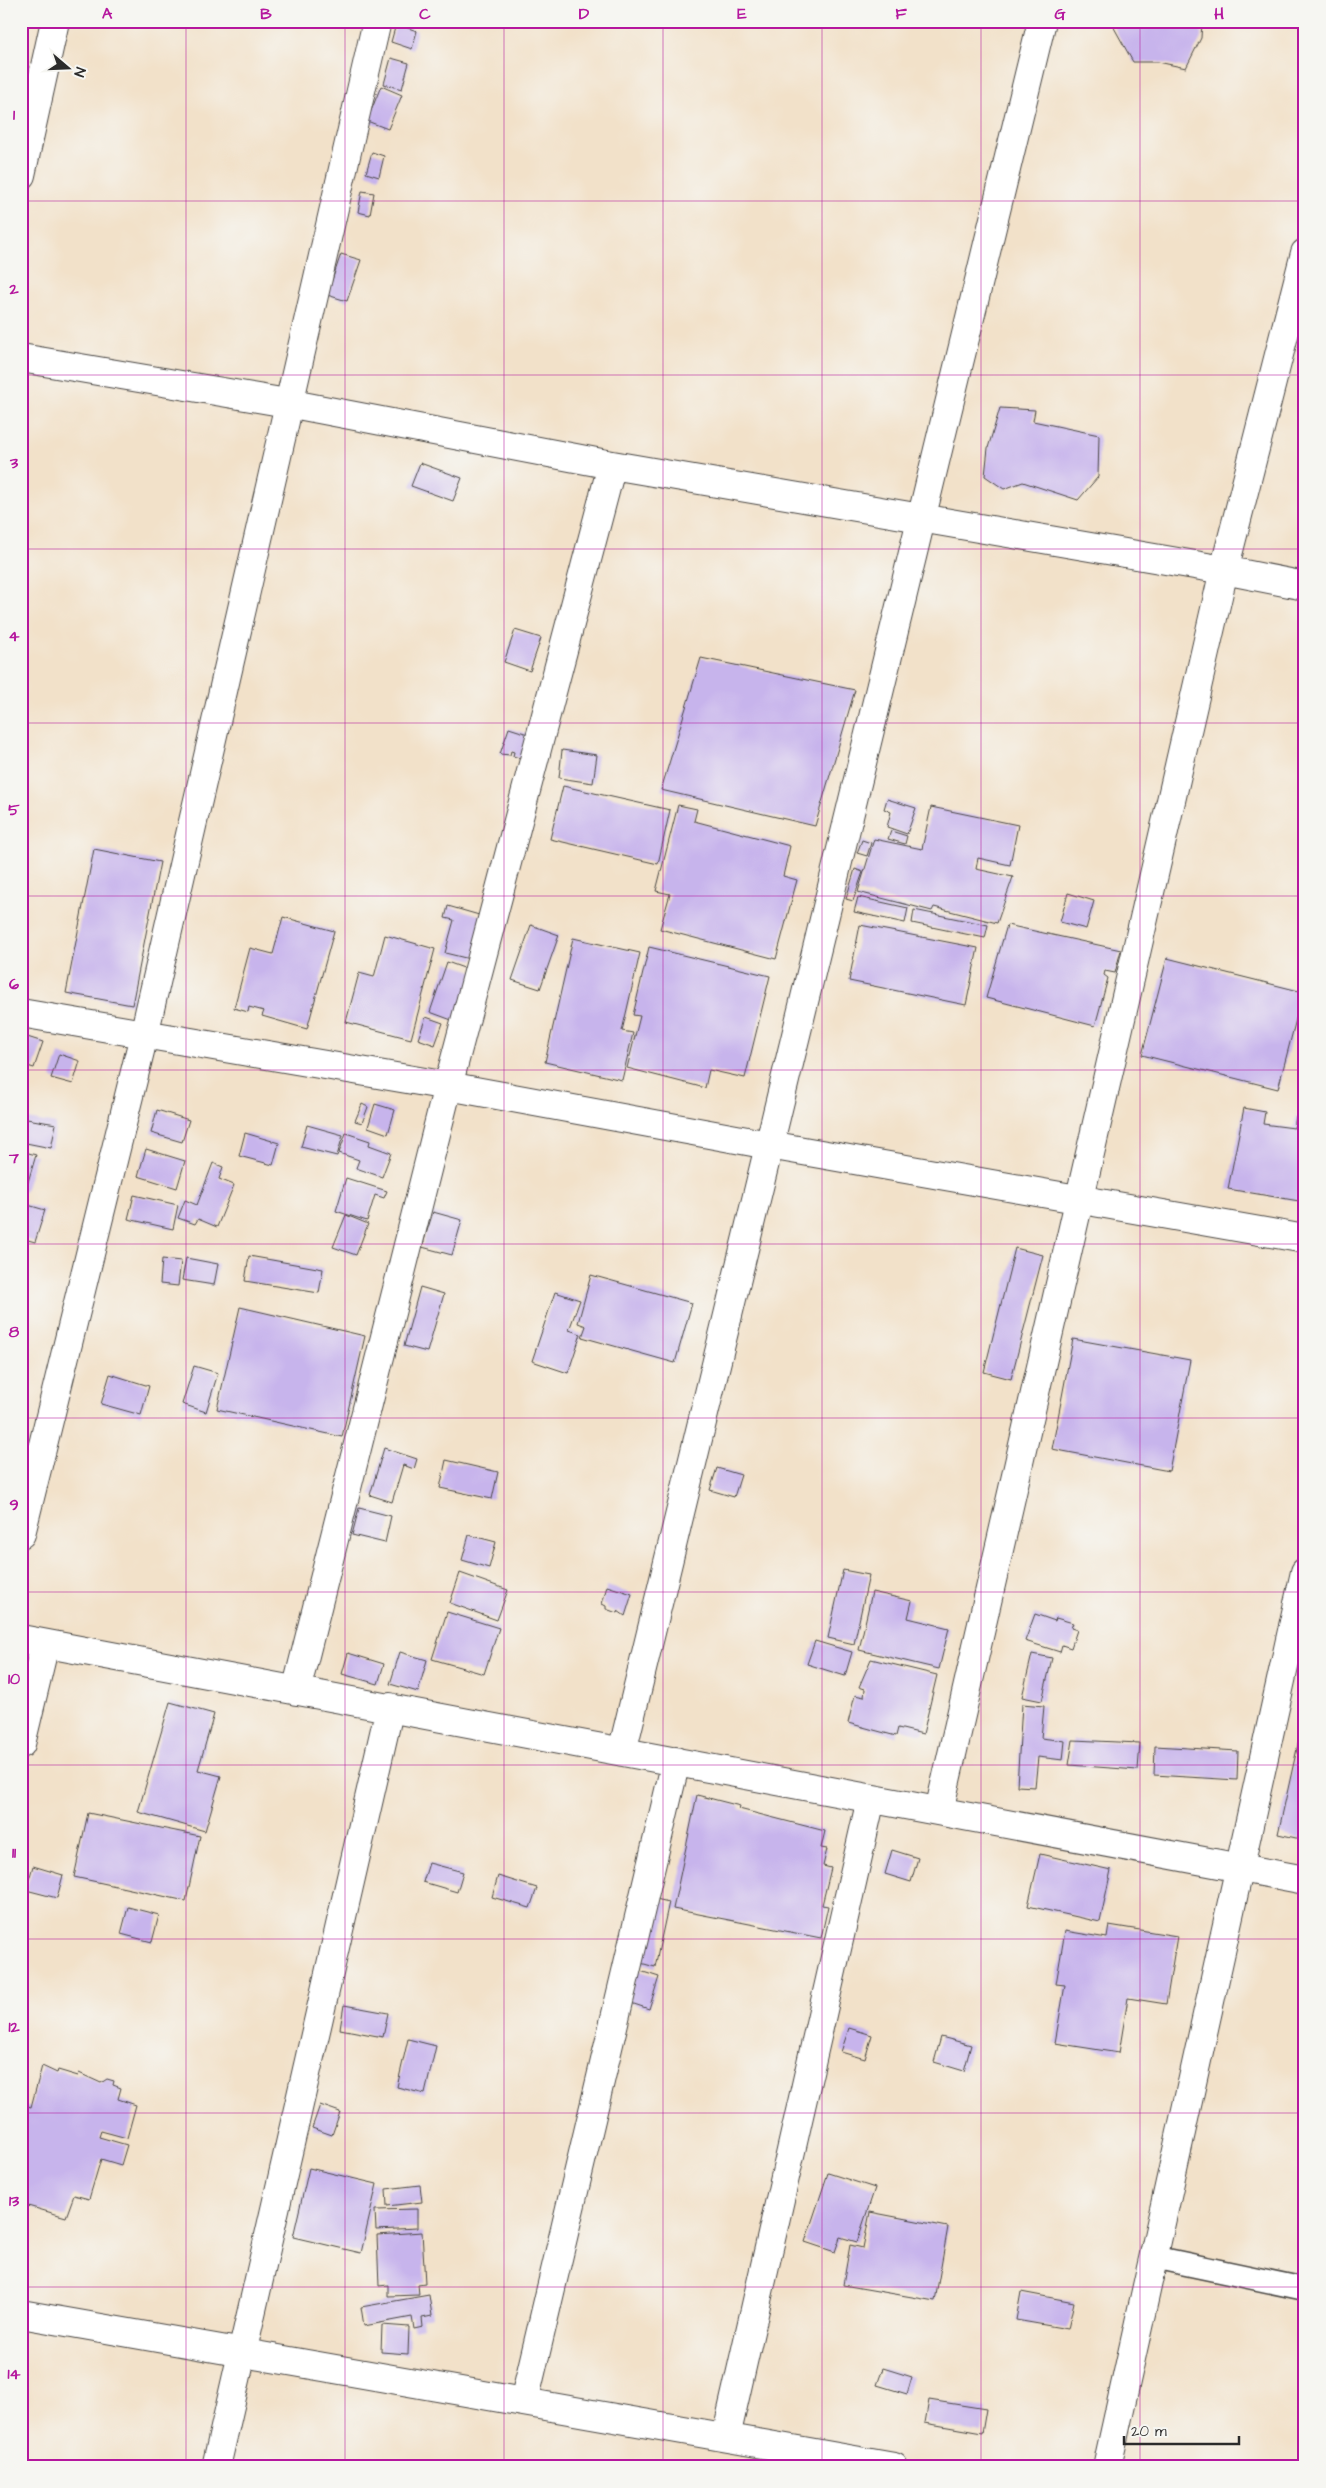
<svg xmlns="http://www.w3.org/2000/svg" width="1326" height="2488" font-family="'Architects Daughter',sans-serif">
<rect width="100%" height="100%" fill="#f6f6f2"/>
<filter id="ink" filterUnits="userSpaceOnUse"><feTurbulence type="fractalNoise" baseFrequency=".02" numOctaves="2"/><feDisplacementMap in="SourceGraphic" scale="10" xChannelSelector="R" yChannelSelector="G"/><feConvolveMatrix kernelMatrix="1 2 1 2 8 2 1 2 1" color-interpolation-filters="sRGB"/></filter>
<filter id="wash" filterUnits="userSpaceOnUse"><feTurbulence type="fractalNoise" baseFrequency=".0096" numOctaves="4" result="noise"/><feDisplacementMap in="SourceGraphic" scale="20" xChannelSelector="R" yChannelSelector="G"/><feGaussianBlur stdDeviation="1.12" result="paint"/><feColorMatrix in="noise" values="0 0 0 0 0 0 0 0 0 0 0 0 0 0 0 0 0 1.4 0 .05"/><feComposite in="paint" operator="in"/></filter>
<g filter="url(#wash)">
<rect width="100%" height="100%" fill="#f2e1c9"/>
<g id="blocks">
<path fill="#c7b4ec" d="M 1113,21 L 1202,21 L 1201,38 L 1186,68 L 1158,62 L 1133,62 L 1112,24 Z
M 396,24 L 417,31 L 412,49 L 391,42 Z
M 391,58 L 409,63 L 402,89 L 384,84 Z
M 381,86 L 402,95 L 388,129 L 367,121 Z
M 372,152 L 384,156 L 379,177 L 366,173 Z
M 362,191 L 374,193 L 370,215 L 358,212 Z
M 341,254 L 361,260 L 347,301 L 327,295 Z
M 1000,408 L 1035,410 L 1033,421 L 1099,435 L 1098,477 L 1078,500 L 1023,482 L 1004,489 L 985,476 L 988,448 Z
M 420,463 L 462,478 L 453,501 L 411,486 Z
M 515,630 L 541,638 L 530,671 L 504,662 Z
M 701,658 L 855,690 L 815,826 L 661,790 Z
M 509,728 L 531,735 L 523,759 L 513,756 L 514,752 L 511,751 L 510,755 L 500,754 Z
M 562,750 L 597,755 L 593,783 L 559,778 Z
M 563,786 L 670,810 L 658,864 L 550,839 Z
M 887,799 L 916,808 L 907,834 L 887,827 L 891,812 L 884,809 Z
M 678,805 L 697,809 L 694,821 L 790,846 L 783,876 L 797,880 L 776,959 L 660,929 L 670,894 L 656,891 Z
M 931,807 L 1018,825 L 1010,865 L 978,858 L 976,869 L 1013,877 L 997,923 L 934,907 L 932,911 L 858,892 L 874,839 L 922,849 Z
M 891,831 L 907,836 L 905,844 L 888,839 Z
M 862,840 L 871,843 L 867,856 L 857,853 Z
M 94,849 L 160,862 L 132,1005 L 66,993 Z
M 855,869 L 863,872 L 853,901 L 846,899 Z
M 1068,893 L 1094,901 L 1086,929 L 1060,922 Z
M 858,897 L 908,908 L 905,923 L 854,912 Z
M 448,906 L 486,917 L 474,960 L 445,953 L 454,920 L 445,918 Z
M 914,910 L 988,925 L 985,938 L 912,923 Z
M 283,917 L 334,931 L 307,1029 L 262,1016 L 264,1011 L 249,1007 L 248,1012 L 234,1008 L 250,948 L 273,954 Z
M 531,925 L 559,935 L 540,989 L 512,980 Z
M 860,925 L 978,948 L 966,1005 L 849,981 Z
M 1007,925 L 1121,950 L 1115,973 L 1105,971 L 1104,975 L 1108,978 L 1095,1026 L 986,998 Z
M 385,935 L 435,949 L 411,1039 L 346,1022 L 359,973 L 374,977 Z
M 573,938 L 640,953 L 622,1031 L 633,1033 L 622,1080 L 545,1062 Z
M 649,947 L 770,976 L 745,1078 L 709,1070 L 705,1088 L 627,1068 L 640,1016 L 633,1015 Z
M 1167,958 L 1303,992 L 1278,1089 L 1142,1055 Z
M 447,962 L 475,972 L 457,1022 L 430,1012 Z
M 426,1017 L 443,1023 L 435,1045 L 418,1039 Z
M 21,1035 L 43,1042 L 34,1068 L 21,1064 Z
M 59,1054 L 80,1061 L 73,1084 L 51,1078 Z
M 362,1104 L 368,1107 L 362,1123 L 355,1121 Z
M 375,1104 L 395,1110 L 388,1134 L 368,1127 Z
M 1244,1108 L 1265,1112 L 1263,1124 L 1294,1128 L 1296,1116 L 1305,1118 L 1305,1202 L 1228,1189 Z
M 157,1110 L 189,1120 L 182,1142 L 151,1133 Z
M 21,1118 L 56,1124 L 51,1148 L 21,1142 Z
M 307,1125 L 343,1135 L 337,1156 L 301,1147 Z
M 245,1133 L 279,1143 L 273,1165 L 239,1156 Z
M 346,1133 L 370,1141 L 369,1145 L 391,1153 L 382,1177 L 356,1168 L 359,1160 L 339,1153 Z
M 146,1149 L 185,1161 L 177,1188 L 138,1176 Z
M 21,1151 L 36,1155 L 25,1192 L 21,1191 Z
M 213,1163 L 223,1167 L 219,1179 L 234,1185 L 217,1227 L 198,1219 L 195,1224 L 178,1218 L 185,1200 L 197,1205 Z
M 346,1178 L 387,1191 L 384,1198 L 375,1195 L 367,1221 L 336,1211 Z
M 134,1195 L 178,1205 L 173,1229 L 128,1219 Z
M 21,1203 L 45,1210 L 35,1242 L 21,1238 Z
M 433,1212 L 462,1220 L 452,1255 L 422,1247 Z
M 346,1215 L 368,1224 L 356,1255 L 333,1247 Z
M 1015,1248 L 1043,1255 L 1011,1379 L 984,1372 Z
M 249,1256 L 323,1269 L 319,1293 L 245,1281 Z
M 186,1258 L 218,1264 L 214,1285 L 182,1280 Z
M 162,1259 L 181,1261 L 178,1286 L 160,1284 Z
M 591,1275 L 692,1303 L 675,1363 L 582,1337 L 586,1326 L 578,1323 Z
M 420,1287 L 444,1294 L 427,1352 L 404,1346 Z
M 555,1292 L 580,1300 L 569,1330 L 581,1334 L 568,1373 L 532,1361 Z
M 240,1307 L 365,1336 L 342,1437 L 217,1409 Z
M 1073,1339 L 1190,1360 L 1169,1471 L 1052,1449 Z
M 194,1366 L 218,1373 L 206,1412 L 182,1404 Z
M 110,1374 L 149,1386 L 141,1415 L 101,1404 Z
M 384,1448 L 417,1459 L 414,1469 L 403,1465 L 392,1502 L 370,1495 Z
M 446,1460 L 498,1472 L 492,1499 L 440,1488 Z
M 717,1468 L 741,1475 L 734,1497 L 710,1490 Z
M 359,1508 L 391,1516 L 385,1543 L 352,1535 Z
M 469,1535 L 496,1542 L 489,1568 L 462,1560 Z
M 843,1570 L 869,1575 L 854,1644 L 828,1638 Z
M 460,1573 L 508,1590 L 497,1620 L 450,1603 Z
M 607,1586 L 632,1594 L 625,1616 L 618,1611 L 617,1613 L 606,1609 L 606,1606 L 602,1604 Z
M 872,1592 L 912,1601 L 908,1618 L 949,1628 L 939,1669 L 859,1650 Z
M 447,1612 L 499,1628 L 484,1674 L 432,1659 Z
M 1035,1614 L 1055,1621 L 1056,1618 L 1073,1623 L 1071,1628 L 1077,1630 L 1071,1648 L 1062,1645 L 1060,1652 L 1025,1641 Z
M 815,1641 L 852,1652 L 845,1676 L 807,1664 Z
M 400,1652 L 427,1660 L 418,1692 L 390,1684 Z
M 348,1653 L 384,1664 L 378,1684 L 342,1674 Z
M 1032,1654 L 1052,1658 L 1042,1701 L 1022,1697 Z
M 871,1659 L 937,1675 L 923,1734 L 898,1728 L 896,1736 L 848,1723 L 855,1695 L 864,1697 L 865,1689 L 859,1687 Z
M 170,1702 L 214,1714 L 198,1770 L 221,1776 L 205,1831 L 138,1812 Z
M 1022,1704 L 1044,1706 L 1041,1738 L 1065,1741 L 1063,1760 L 1038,1757 L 1035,1787 L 1017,1786 Z
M 1302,1726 L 1305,1727 L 1305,1840 L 1278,1834 Z
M 1073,1740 L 1140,1743 L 1138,1770 L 1069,1765 Z
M 1155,1746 L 1238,1751 L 1237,1780 L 1154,1775 Z
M 697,1795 L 740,1806 L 739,1809 L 825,1831 L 821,1848 L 827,1849 L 823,1866 L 831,1868 L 822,1905 L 828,1906 L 821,1938 L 673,1909 Z
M 88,1813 L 200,1836 L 186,1901 L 74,1877 Z
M 892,1850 L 918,1858 L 911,1882 L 885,1874 Z
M 1040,1854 L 1111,1870 L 1100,1922 L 1028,1906 Z
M 429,1863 L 463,1872 L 457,1892 L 423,1882 Z
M 33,1866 L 63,1875 L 57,1898 L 26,1890 Z
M 498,1876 L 537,1888 L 530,1908 L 492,1897 Z
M 647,1897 L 669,1902 L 655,1967 L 630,1960 Z
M 128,1907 L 159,1915 L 152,1942 L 121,1934 Z
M 1109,1925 L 1177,1936 L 1166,2004 L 1128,1998 L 1119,2053 L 1055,2043 L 1065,1985 L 1056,1984 L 1065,1931 L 1107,1938 Z
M 637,1970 L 659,1977 L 649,2009 L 628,2002 Z
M 344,2005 L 388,2013 L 383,2037 L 340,2029 Z
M 849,2028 L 872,2035 L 865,2059 L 841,2052 Z
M 941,2037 L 971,2045 L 964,2071 L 934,2062 Z
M 408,2039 L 436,2046 L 425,2094 L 397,2087 Z
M 42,2066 L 57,2073 L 58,2070 L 78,2076 L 79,2073 L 101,2083 L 107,2079 L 114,2081 L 113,2085 L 121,2088 L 118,2099 L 136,2105 L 127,2138 L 101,2131 L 99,2137 L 127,2145 L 121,2165 L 101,2159 L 89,2199 L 74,2195 L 66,2217 L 21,2204 L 21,2104 L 31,2107 Z
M 320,2105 L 340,2112 L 332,2135 L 312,2128 Z
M 309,2168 L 377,2184 L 361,2253 L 293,2237 Z
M 828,2173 L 875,2188 L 857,2242 L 840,2237 L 835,2252 L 805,2242 Z
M 420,2185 L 422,2202 L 387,2206 L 386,2189 Z
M 417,2209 L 417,2228 L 376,2230 L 375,2210 Z
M 870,2212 L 948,2227 L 935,2301 L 843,2285 L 850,2245 L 863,2248 Z
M 422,2232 L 425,2283 L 418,2284 L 419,2295 L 388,2296 L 388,2285 L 379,2286 L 377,2235 Z
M 1021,2292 L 1074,2302 L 1068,2329 L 1016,2320 Z
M 429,2295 L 432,2316 L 422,2318 L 423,2327 L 414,2329 L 412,2317 L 364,2326 L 361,2307 Z
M 382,2325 L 409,2327 L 408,2354 L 381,2352 Z
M 883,2368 L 912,2377 L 907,2394 L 877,2385 Z
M 929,2400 L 986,2409 L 982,2433 L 925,2423 Z"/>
</g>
</g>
<g filter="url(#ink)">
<use href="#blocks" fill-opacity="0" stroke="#494643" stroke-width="1"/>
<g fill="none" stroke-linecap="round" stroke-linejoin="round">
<g stroke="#494643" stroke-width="25">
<path id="service" d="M 1153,2257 L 1305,2289"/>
</g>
<g stroke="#494643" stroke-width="30">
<path id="minor" d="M 21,175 L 55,21
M 21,358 L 287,403 L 612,465 L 1224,570 L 1305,586
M 21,1013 L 448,1086 L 769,1145 L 1305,1239
M 21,1534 L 144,1035 L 377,21
M 21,1639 L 1305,1880
M 296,1691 L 448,1086 L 612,465
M 21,1744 L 45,1644
M 622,1752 L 1042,21
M 939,1811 L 1224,570 L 1305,253
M 21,2314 L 894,2467
M 524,2402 L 676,1761
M 726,2437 L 871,1799
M 216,2467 L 390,1707
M 1107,2467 L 1305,1572"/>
</g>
<use href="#service" stroke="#fff" stroke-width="22"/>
<use href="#minor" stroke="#fff" stroke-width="28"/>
</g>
</g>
<path fill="none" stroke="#b5179e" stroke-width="1" stroke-opacity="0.55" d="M 186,21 L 186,2467M 345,21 L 345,2467M 504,21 L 504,2467M 663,21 L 663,2467M 822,21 L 822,2467M 981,21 L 981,2467M 1140,21 L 1140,2467M 21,201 L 1305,201M 21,375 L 1305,375M 21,549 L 1305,549M 21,723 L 1305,723M 21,896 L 1305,896M 21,1070 L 1305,1070M 21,1244 L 1305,1244M 21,1418 L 1305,1418M 21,1592 L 1305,1592M 21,1765 L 1305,1765M 21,1939 L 1305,1939M 21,2113 L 1305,2113M 21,2287 L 1305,2287"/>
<rect width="1326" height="2488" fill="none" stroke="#f6f6f2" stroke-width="55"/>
<g transform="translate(68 68) rotate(109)" stroke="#f6f6f2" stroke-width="4" paint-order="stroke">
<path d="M0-4L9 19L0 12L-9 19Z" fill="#2b2b2b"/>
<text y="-8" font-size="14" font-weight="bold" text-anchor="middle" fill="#2b2b2b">N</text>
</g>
<path d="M1124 2436v8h115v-8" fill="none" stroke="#2b2b2b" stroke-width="2.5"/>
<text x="1131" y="2436" font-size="15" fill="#2b2b2b" stroke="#f6f6f2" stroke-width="4" paint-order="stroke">20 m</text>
<rect x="28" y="28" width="1270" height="2432" fill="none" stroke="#b5179e" stroke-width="2"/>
<g font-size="16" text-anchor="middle" font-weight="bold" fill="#b5179e">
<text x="107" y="19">A</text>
<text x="266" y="19">B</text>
<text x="425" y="19">C</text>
<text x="584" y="19">D</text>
<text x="742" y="19">E</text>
<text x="901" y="19">F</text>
<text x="1060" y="19">G</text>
<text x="1219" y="19">H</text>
<text x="14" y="120">1</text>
<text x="14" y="294">2</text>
<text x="14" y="468">3</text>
<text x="14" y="641">4</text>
<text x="14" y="815">5</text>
<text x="14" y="989">6</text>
<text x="14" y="1163">7</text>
<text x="14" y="1337">8</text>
<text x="14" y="1510">9</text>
<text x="14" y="1684">10</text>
<text x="14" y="1858">11</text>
<text x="14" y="2032">12</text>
<text x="14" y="2206">13</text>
<text x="14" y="2379">14</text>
</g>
</svg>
